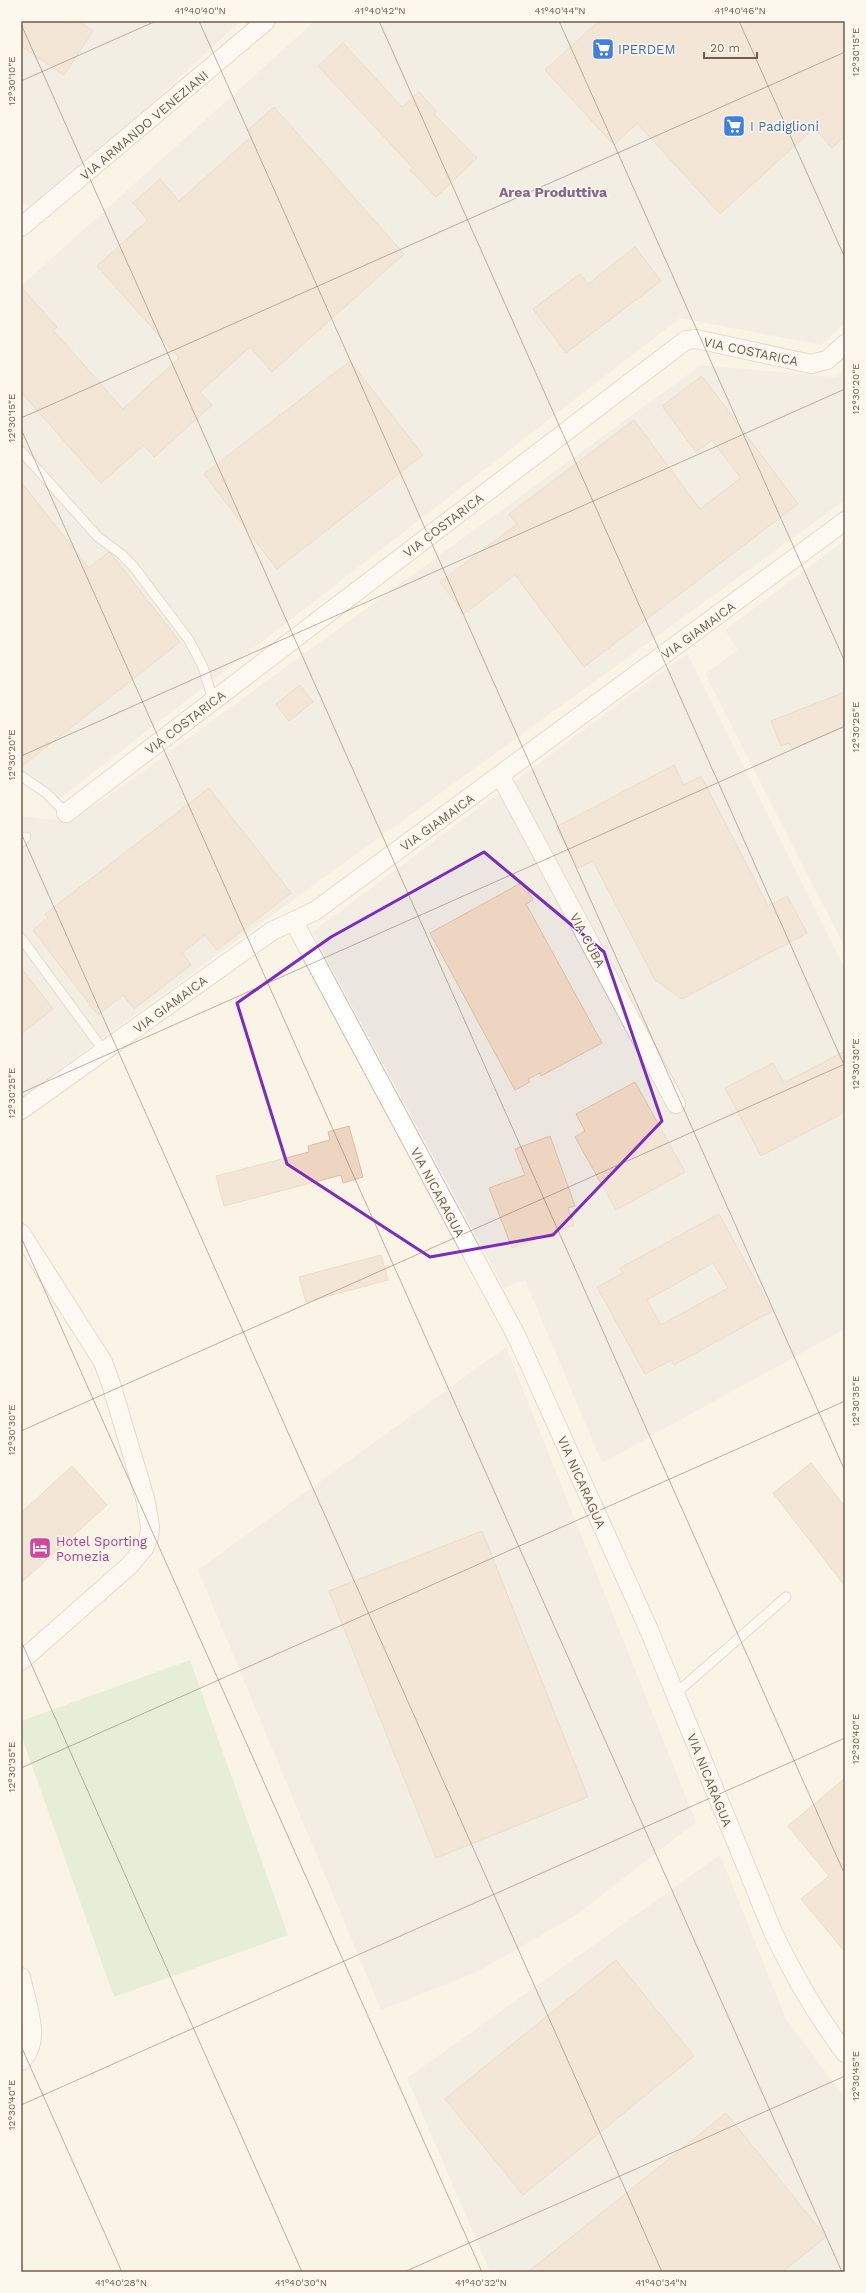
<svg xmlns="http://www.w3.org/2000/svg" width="866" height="2293" font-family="'Work Sans',sans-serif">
<rect width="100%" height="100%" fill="#faf4e7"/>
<path fill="#ebe6e0" d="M 21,21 L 241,21 L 34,211 L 21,200 Z
M 315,21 L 845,21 L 845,323 L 821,345 L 680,318 L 50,806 L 21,768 L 21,286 Z
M 701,365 L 835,377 L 845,368 L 845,500 L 21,1097 L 21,816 L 67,821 L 99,803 Z
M 845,540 L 845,948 L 705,674 L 738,650 L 725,630 Z
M 687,653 L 845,969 L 845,1329 L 602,1463 L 525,1280 L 504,1288 L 312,932 Z
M 506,1347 L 696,1822 L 576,1915 L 477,1972 L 381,2010 L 198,1570 Z
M 720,1855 L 786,2019 L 845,2098 L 845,2272 L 490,2272 L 407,2078 Z"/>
<path fill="#d1e6c6" d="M 190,1660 L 288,1935 L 114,1997 L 21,1735 L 21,1721 Z"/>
<path fill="#edd5c1" stroke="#debda3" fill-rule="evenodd" d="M 21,21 L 79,21 L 93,31 L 64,75 L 21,46 Z
M 599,21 L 845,21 L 845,136 L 832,148 L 814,128 L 720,214 L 637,123 L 614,145 L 545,70 Z
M 343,43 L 402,107 L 419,92 L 436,111 L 434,114 L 477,158 L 436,197 L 410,170 L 413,168 L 318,66 Z
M 274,107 L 404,254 L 272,372 L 250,347 L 200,392 L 212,405 L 154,457 L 144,445 L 101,483 L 21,392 L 21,287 L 57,327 L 53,330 L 123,409 L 179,358 L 97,266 L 148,220 L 133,203 L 160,179 L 179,201 L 252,136 L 248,130 Z
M 635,247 L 661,281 L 566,353 L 533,309 L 580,274 L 588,284 Z
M 350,361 L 423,455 L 277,569 L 204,474 Z
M 702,376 L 798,504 L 584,667 L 515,575 L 464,614 L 440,582 L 517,524 L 509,514 L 634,420 L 700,509 L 741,478 L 712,440 L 696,452 L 662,406 Z
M 21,482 L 89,568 L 109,552 L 112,555 L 180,642 L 21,767 Z
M 300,685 L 313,702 L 289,721 L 276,704 Z
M 845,692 L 845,727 L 792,748 L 789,743 L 781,746 L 771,721 Z
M 674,765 L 684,785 L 701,776 L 768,906 L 787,896 L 807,933 L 682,999 L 655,980 L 593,861 L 578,868 L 556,827 Z
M 209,788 L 291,893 L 217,950 L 205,935 L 182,953 L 191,965 L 134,1009 L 123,995 L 98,1015 L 33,930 L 48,918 L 45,914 Z
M 523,882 L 533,900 L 526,904 L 602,1043 L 541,1076 L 540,1073 L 528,1079 L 530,1082 L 515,1090 L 430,933 Z
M 21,968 L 53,1009 L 21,1034 Z
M 845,1051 L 845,1112 L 761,1156 L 725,1088 L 773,1063 L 784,1083 Z
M 635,1082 L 685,1172 L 616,1210 L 575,1137 L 585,1131 L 576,1114 Z
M 349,1126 L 363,1177 L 343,1183 L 341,1175 L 224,1206 L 216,1176 L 309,1152 L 308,1146 L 330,1140 L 328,1132 Z
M 550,1136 L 575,1206 L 568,1208 L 574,1225 L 512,1248 L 489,1188 L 525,1175 L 515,1149 Z
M 719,1214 L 772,1311 L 674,1365 L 671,1360 L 645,1374 L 597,1287 L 623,1273 L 620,1268 ZM 713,1263 L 728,1288 L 661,1325 L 647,1300 Z
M 381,1255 L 388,1280 L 306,1302 L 299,1277 Z
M 811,1463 L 845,1507 L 845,1586 L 773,1493 Z
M 72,1466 L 107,1505 L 21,1583 L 21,1513 Z
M 482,1531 L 588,1797 L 436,1858 L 329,1591 Z
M 845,1778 L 845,1952 L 801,1899 L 829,1876 L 788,1826 Z
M 616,1960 L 694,2056 L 523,2195 L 445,2099 Z
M 726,2113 L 826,2237 L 782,2272 L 528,2272 Z"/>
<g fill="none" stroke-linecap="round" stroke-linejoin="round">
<g stroke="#cbbcae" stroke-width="11">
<path id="service" d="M 21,451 L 98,537 L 121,554 L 133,566 L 189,640 L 203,667 L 213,700
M 21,776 L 46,793 L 66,813
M 21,842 L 26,837
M 21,938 L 104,1051
M 675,1694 L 786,1597"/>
</g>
<g stroke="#cbbcae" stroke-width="20">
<path id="minor" d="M 21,227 L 266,21
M 500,775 L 676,1104
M 66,813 L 686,340 L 696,339 L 811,364 L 827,360 L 845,344
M 294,922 L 517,1337 L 649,1630 L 773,1932 C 795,1978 815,2012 845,2053
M 21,1110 L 272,931 L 315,911 L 845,521
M 21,1233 L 103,1362 L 111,1384 L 145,1498 L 150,1526 L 149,1537 L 144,1548 L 130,1565 L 21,1661
M 21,1977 C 26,2003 43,2041 21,2061"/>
</g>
<use href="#service" stroke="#fff" stroke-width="9"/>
<use href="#minor" stroke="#fff" stroke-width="18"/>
</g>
<path d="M0 0H866V2293H0ZM 484,852 L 604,952 L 662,1121 L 553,1235 L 430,1257 L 287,1164 L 237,1003 L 331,937 Z" fill="#faf4e7" fill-opacity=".55" fill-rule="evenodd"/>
<path fill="none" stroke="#7b2cbf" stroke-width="3" stroke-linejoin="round" d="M 484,852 L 604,952 L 662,1121 L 553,1235 L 430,1257 L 287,1164 L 237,1003 L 331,937 Z"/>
<path fill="none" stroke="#715d4e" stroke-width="1" stroke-opacity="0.45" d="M 199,21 L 845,1471M 379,21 L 845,1067M 559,21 L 845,662M 739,21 L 845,258M 21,24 L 845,1875M 21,81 L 156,21M 21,418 L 845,52M 21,429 L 842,2272M 21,756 L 845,389M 21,833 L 662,2272M 21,1093 L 845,726M 21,1237 L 482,2272M 21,1431 L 845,1064M 21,1641 L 302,2272M 21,1768 L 845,1401M 21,2046 L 122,2272M 21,2105 L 845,1738M 404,2272 L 845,2076"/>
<defs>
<g id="supermarket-square" transform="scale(1.15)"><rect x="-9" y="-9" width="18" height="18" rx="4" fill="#3f7fe0" stroke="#fdf8ed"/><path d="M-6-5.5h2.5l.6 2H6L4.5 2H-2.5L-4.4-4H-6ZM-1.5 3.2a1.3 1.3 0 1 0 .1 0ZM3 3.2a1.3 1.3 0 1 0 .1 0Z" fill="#fff"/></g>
<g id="hotel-square" transform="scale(1.15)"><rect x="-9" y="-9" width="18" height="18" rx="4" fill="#d1479c" stroke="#fdf8ed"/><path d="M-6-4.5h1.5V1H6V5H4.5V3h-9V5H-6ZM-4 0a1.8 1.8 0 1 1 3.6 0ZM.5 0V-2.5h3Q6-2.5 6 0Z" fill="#fff"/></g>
</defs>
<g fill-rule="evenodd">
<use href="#supermarket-square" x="603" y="49"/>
<use href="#supermarket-square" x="734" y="126"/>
<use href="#hotel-square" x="40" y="1548"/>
</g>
<g text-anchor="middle" stroke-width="3" stroke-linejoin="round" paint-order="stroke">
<g font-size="13" fill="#366cbe" stroke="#fdf8ed" text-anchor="start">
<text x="618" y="54">IPERDEM</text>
<text x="750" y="131">I Padiglioni</text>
</g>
<g font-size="13" fill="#715d4e" stroke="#fdf8ed">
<text transform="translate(144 125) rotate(-40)" y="5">VIA ARMANDO VENEZIANI</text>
<text transform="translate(751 351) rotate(12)" y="5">VIA COSTARICA</text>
<text transform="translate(443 525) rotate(-37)" y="5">VIA COSTARICA</text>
<text transform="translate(698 630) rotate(-36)" y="5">VIA GIAMAICA</text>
<text transform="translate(185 722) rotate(-37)" y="5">VIA COSTARICA</text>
<text transform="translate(437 822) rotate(-36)" y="5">VIA GIAMAICA</text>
<text transform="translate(588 940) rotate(62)" y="5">VIA CUBA</text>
<text transform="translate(170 1004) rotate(-36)" y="5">VIA GIAMAICA</text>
<text transform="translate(438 1192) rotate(62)" y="5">VIA NICARAGUA</text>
<text transform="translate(582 1482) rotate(66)" y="5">VIA NICARAGUA</text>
<text transform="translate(710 1780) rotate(68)" y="5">VIA NICARAGUA</text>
</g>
<g font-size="13" fill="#b23c85" stroke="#fdf8ed" text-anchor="start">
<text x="56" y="1546">Hotel Sporting<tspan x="56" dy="15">Pomezia</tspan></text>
</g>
<g font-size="14" font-weight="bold" fill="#83668d" stroke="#fdf8ed">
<text x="553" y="197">Area Produttiva</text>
</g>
</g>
<rect width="866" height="2293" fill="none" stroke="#fdf8ed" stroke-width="44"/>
<path d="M704 52v6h53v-6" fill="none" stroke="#715d4e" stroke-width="2"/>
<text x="710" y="52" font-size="12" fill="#715d4e" stroke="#fdf8ed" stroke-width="3" paint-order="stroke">20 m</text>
<rect x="22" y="22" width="822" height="2249" fill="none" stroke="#715d4e" stroke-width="1.5"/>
<g font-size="10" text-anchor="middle" fill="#715d4e">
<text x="200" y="14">41°40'40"N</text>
<text x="380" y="14">41°40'42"N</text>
<text x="560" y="14">41°40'44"N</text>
<text x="740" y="14">41°40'46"N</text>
<text transform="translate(855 52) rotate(-90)" y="4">12°30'15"E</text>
<text transform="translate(11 81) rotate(-90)" y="4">12°30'10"E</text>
<text transform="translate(855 389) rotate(-90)" y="4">12°30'20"E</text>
<text transform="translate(11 418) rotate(-90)" y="4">12°30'15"E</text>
<text transform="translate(855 727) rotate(-90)" y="4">12°30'25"E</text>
<text transform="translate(11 755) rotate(-90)" y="4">12°30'20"E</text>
<text transform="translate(855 1064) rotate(-90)" y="4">12°30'30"E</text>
<text transform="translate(11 1093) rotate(-90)" y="4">12°30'25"E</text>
<text transform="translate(855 1401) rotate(-90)" y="4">12°30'35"E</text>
<text transform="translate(11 1430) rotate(-90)" y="4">12°30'30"E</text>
<text transform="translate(855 1739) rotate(-90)" y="4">12°30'40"E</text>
<text transform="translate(11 1767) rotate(-90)" y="4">12°30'35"E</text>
<text transform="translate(855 2076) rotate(-90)" y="4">12°30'45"E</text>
<text transform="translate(11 2105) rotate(-90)" y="4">12°30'40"E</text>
<text x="121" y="2286">41°40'28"N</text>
<text x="301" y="2286">41°40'30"N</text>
<text x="481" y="2286">41°40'32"N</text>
<text x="661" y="2286">41°40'34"N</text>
</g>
</svg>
